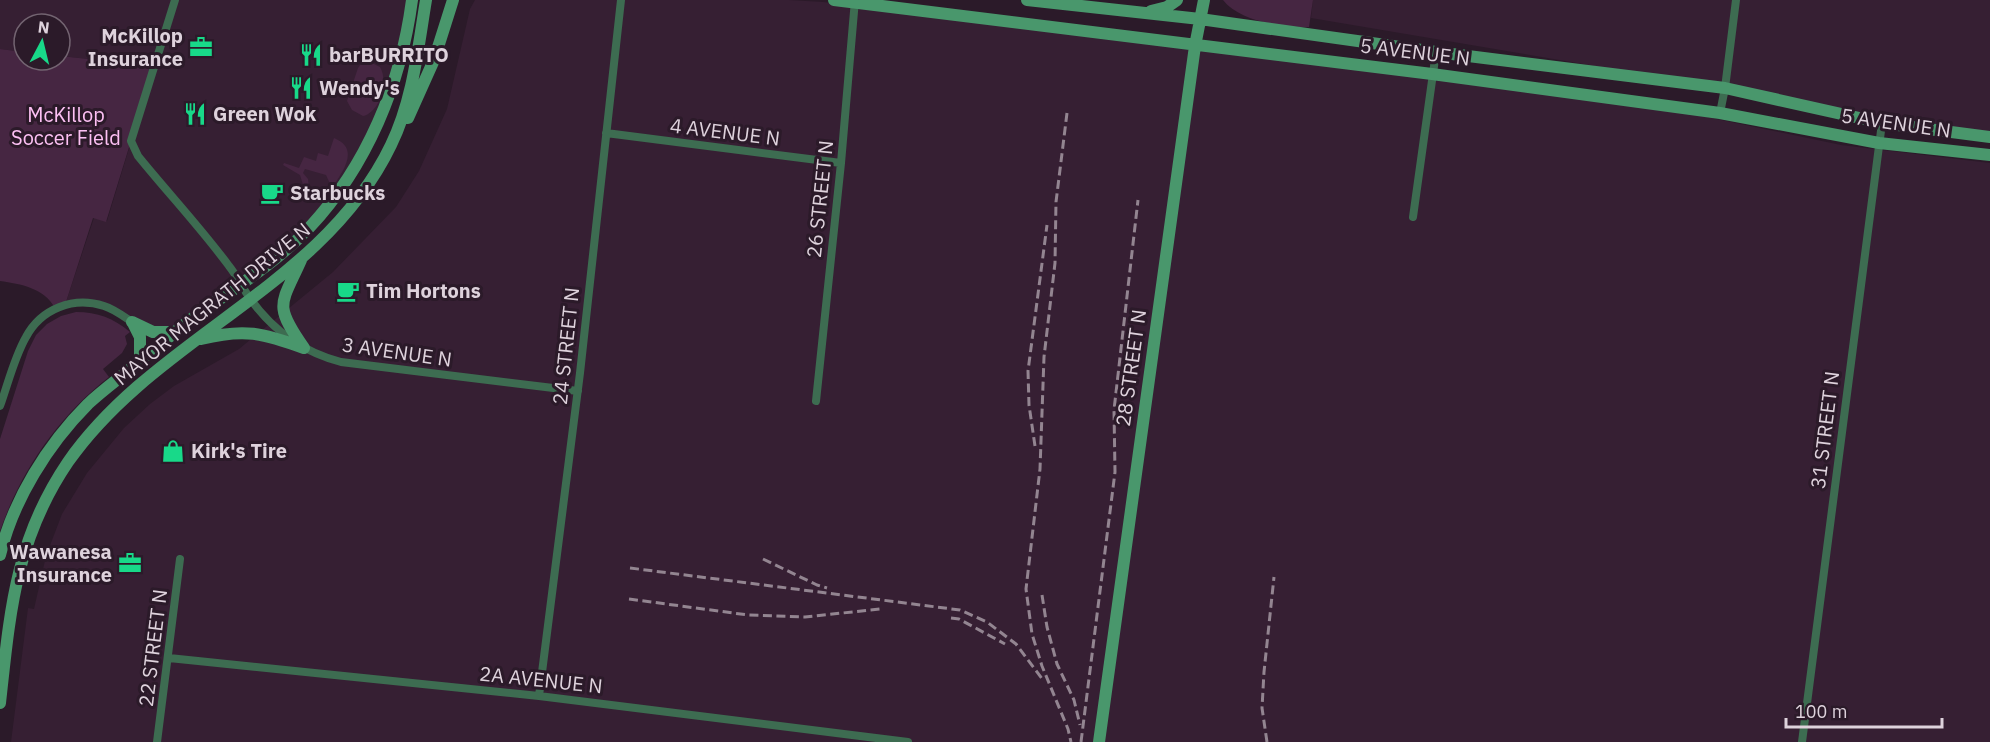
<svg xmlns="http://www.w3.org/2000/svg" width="1990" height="742" font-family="'IBM Plex Sans',sans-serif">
<rect width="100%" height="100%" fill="#2b1a29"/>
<path fill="#361f33" d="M 0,0 L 410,0 L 411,6 L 368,144 L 308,229 L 169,333 L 111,309 L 65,305 L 94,218 L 107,221 L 154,66 L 60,56 L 60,24 L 24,24 L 24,52 L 0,49 Z
M 475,0 L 789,0 L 823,2 L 1158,40 L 1683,112 L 1841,145 L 1990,163 L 1990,742 L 11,742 L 28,608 L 34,609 L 46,556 L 62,514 L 87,473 L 124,428 L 150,404 L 174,386 L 239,349 L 333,272 L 396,207 L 419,171 L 447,109 L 470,9 Z
M 1313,0 L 1990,0 L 1990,138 L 1725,88 L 1311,18 Z"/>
<path fill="#462642" d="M 1223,0 L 1313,0 L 1309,27 C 1283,27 1240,22 1223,0 Z
M 0,49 L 24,52 L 24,60 L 60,60 L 60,56 L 154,66 L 106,222 L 93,218 L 65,305 L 55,308 C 44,288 21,284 0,281 Z
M 363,61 L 370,62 L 380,67 C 389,82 380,112 363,116 L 352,110 L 347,101 L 358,68 Z
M 334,138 C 361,149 342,172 332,188 L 326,175 L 305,169 L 303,173 L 308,179 L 309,188 L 304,188 L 300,175 L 283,165 L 284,163 L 299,168 L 304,157 L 316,161 L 318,153 L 328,156 Z
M 76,312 C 98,312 113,318 130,332 L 125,336 L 127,344 L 122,353 L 103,369 L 109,377 C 59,416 21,470 0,531 L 0,439 L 28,351 L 36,335 L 47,324 L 61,316 Z"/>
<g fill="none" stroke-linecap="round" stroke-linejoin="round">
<path stroke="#3d6c51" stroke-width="8" d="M 175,0 L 131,141 L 138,156 C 168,193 201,228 229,266 C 237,276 242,287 249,297 C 272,330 303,352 341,362 L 578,391
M 1720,113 L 1725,88 L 1736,0
M 606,133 L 841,163
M 1413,217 L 1436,52
M 816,401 L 841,163 L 855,0
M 0,406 C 8,384 14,358 26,337 C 41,309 73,296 104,306 C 114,309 123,316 132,322
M 169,658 L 539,696 L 908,742
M 539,696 L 580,373 L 621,0
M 157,742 L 180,559
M 1802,742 L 1882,123"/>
<path stroke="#49976c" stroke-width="12" d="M 834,0 L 1432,74 L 1720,113 L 1879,143 L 1990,155
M 1027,0 L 1200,19 L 1436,52 L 1725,88 L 1882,123 L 1990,137
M 1151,11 L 1167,7 L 1177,0
M 408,118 L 434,60 L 453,0
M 301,260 C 281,305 273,304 304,348
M 132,322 L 153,332 L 174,332
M 133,323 L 140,337 L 140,362
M 201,339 C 244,328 263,333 304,348
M 0,555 C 13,500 48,444 88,404 C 105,388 124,375 141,360 C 161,344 180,327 201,312 C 238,286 278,261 309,228 C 367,166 401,84 412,0
M 0,703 C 10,612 15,540 68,462 C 156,336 323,287 391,145 C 413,100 418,48 426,0
M 1099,742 L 1195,46 L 1204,0"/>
<path stroke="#938591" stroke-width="3" stroke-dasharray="9 4.5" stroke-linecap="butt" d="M 1067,113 L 1056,202 L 1055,263 L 1044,357 L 1040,469 L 1026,589 L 1032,634 L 1042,666 L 1068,729 L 1071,742
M 1035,446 L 1029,405 L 1028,371 L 1047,225
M 763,559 L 817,585 L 827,588
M 630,568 L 960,610 L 987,622 L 1016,644 L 1043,680
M 1042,595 L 1047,627 L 1057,664 L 1074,700 L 1080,725
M 629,599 L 748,615 L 805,617 L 880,609
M 951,618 L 959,619 L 1005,644
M 1081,742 L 1115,472 L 1114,410 L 1138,200
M 1267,742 L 1262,708 L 1264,672 L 1274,577"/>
</g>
<defs>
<g id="office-bare" transform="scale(1.8)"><path d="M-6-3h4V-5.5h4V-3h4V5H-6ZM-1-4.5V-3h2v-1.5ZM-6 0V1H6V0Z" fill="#18d989" stroke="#2b1a29" stroke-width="2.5" paint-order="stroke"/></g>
<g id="restaurant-bare" transform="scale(1.8)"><path d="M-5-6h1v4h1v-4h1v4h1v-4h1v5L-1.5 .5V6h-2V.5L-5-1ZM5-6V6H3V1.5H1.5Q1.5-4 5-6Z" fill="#18d989" stroke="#2b1a29" stroke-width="2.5" paint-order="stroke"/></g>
<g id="cafe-bare" transform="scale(1.8)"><path d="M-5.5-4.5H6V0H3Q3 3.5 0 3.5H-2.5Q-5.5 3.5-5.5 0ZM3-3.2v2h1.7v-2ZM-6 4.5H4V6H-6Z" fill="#18d989" stroke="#2b1a29" stroke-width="2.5" paint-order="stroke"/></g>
<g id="shop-bare" transform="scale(1.8)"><path d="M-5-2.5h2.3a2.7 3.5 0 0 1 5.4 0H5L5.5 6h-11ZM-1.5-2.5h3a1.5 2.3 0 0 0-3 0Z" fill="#18d989" stroke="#2b1a29" stroke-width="2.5" paint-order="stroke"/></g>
</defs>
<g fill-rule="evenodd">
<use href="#office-bare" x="201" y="47"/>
<use href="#restaurant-bare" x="311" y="55"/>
<use href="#restaurant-bare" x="301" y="88"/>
<use href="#restaurant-bare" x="195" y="114"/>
<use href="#cafe-bare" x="272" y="193"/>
<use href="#cafe-bare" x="348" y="291"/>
<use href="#shop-bare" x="173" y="451"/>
<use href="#office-bare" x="130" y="563"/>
</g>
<g text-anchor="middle" stroke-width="6" stroke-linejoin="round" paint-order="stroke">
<g font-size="20" font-weight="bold" fill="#ded2dc" stroke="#2b1a29" text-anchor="start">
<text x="183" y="43" text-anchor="end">McKillop<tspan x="183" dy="23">Insurance</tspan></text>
<text x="329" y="62">barBURRITO</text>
<text x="319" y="95">Wendy's</text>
<text x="213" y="121">Green Wok</text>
<text x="290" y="200">Starbucks</text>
<text x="366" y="298">Tim Hortons</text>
<text x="191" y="458">Kirk's Tire</text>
<text x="112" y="559" text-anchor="end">Wawanesa<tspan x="112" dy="23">Insurance</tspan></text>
</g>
<g font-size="20" fill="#ded2dc" stroke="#2b1a29">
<text transform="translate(1415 52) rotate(7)" y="7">5 AVENUE N</text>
<text transform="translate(1896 123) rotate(8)" y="7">5 AVENUE N</text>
<text transform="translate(725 132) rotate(7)" y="7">4 AVENUE N</text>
<text transform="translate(820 199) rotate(-84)" y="7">26 STREET N</text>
<text transform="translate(212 304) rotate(-39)" y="7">MAYOR MAGRATH DRIVE N</text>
<text transform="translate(566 346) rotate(-84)" y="7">24 STREET N</text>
<text transform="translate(397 352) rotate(8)" y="7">3 AVENUE N</text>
<text transform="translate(1131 368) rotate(-82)" y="7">28 STREET N</text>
<text transform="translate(1825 430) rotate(-83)" y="7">31 STREET N</text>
<text transform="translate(153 648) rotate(-83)" y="7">22 STREET N</text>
<text transform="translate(541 680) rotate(6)" y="7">2A AVENUE N</text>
</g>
<g font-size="20" fill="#fdc0f4" stroke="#2b1a29">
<text x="66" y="122">McKillop<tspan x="66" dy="23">Soccer Field</tspan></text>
</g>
</g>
<g transform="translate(42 42) rotate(7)"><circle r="28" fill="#2b1a29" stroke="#736471" stroke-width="1.5"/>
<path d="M0-4.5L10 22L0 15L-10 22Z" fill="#18d989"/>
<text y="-9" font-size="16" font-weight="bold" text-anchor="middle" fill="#ded2dc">N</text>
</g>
<path d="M1786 718v9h156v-9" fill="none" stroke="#ded2dc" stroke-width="3"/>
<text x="1795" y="718" font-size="18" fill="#ded2dc" stroke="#2b1a29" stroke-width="4.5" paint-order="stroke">100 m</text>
</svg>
